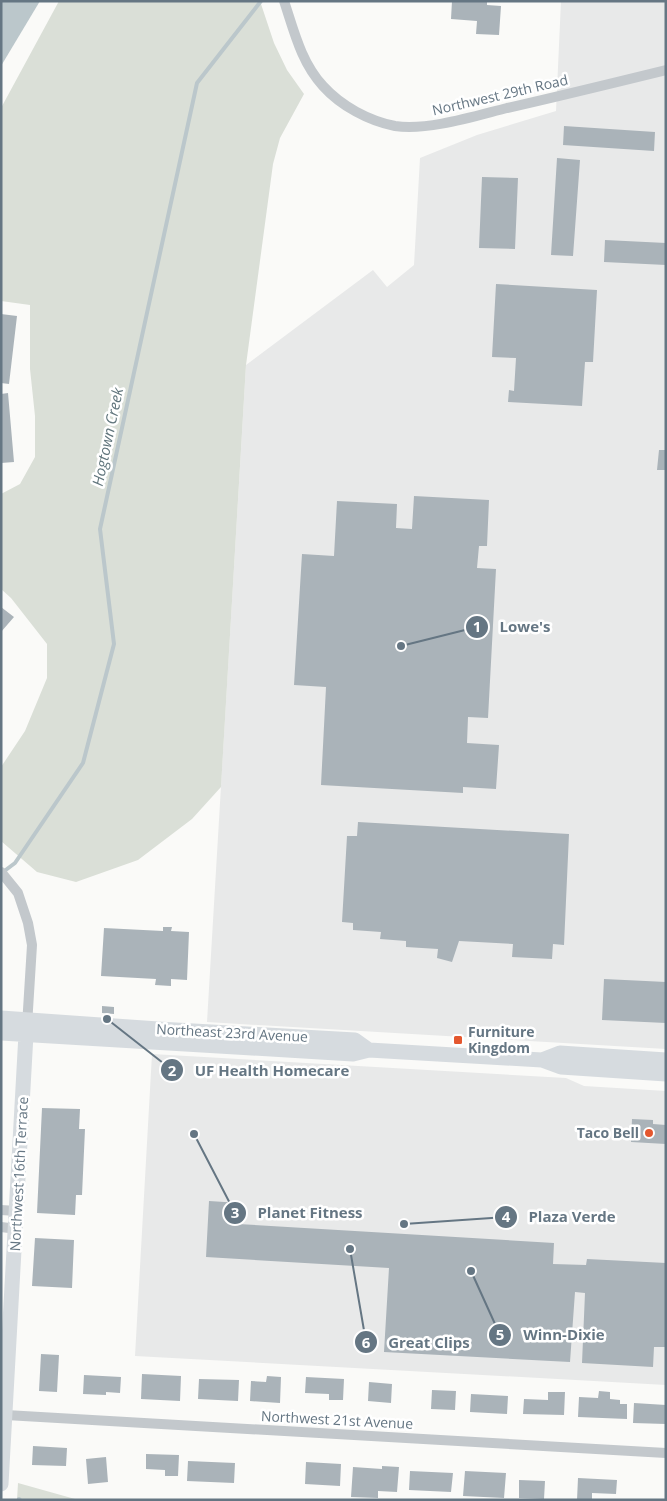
<svg xmlns="http://www.w3.org/2000/svg" width="667" height="1501" font-family="'Open Sans',sans-serif">
<rect width="100%" height="100%" fill="#fafaf8"/>
<path fill="#e8e9e9" d="M 561,1 L 666,1 L 666,1049 L 207,1022 L 246,365 L 373,270 L 387,287 L 414,265 L 420,158 L 477,135 L 556,111 Z
M 152,1054 L 566,1078 L 584,1086 L 666,1091 L 666,1385 L 135,1356 Z"/>
<path fill="#dadfd7" d="M 59,1 L 260,1 L 274,43 L 287,70 L 304,94 L 280,138 L 273,164 L 246,365 L 221,787 L 192,819 L 138,860 L 76,882 L 37,872 L 1,841 L 1,767 L 25,731 L 47,678 L 47,644 L 11,598 L 1,589 L 1,494 L 20,484 L 35,457 L 35,416 L 30,369 L 30,305 L 1,301 L 1,108 Z
M 18,1483 L 75,1499 L 77,1500 L 17,1500 Z"/>
<path fill="#bbc7cb" d="M 1,1 L 40,1 L 1,66 Z"/>
<g fill="none" stroke-linecap="round" stroke-linejoin="round">
<path stroke="#bbc7cb" stroke-width="4" d="M 3,872 L 15,863 L 83,763 L 114,644 L 100,529 L 197,83 L 261,1
M 19,1499 L 20,1500"/>
</g>
<path fill="#aab3b9" d="M 452,1 L 487,1 L 487,5 L 501,6 L 499,35 L 476,34 L 477,21 L 451,19 Z
M 564,126 L 655,132 L 654,151 L 563,145 Z
M 557,158 L 580,160 L 573,256 L 551,255 Z
M 482,177 L 518,178 L 515,249 L 479,248 Z
M 605,240 L 666,243 L 666,265 L 604,262 Z
M 496,284 L 597,290 L 593,362 L 585,362 L 582,406 L 508,402 L 509,390 L 514,391 L 516,358 L 492,357 Z
M 1,314 L 17,316 L 9,384 L 1,383 Z
M 8,393 L 14,462 L 1,463 L 1,394 Z
M 659,450 L 666,450 L 666,470 L 657,470 Z
M 414,496 L 489,500 L 487,546 L 479,546 L 477,568 L 496,569 L 488,718 L 468,717 L 467,743 L 499,745 L 496,789 L 463,787 L 463,793 L 321,785 L 326,687 L 294,685 L 302,554 L 334,556 L 337,501 L 397,504 L 396,528 L 412,529 Z
M 1,607 L 14,617 L 1,632 Z
M 358,822 L 569,834 L 564,945 L 553,944 L 552,959 L 512,957 L 513,944 L 459,941 L 452,962 L 437,958 L 438,949 L 406,947 L 406,941 L 380,939 L 381,932 L 353,930 L 353,923 L 342,922 L 347,836 L 357,836 Z
M 163,927 L 172,927 L 171,931 L 189,932 L 187,980 L 171,979 L 171,986 L 155,985 L 156,979 L 101,976 L 104,928 L 163,931 Z
M 604,979 L 666,982 L 666,1023 L 602,1020 Z
M 102,1006 L 114,1007 L 114,1014 L 102,1013 Z
M 252,1064 L 260,1064 L 260,1074 L 251,1073 Z
M 42,1108 L 80,1109 L 79,1129 L 85,1129 L 82,1195 L 76,1195 L 75,1215 L 37,1213 Z
M 632,1119 L 653,1120 L 653,1124 L 666,1125 L 666,1144 L 631,1142 Z
M 209,1201 L 240,1203 L 238,1224 L 554,1243 L 553,1264 L 586,1265 L 587,1259 L 666,1263 L 666,1347 L 654,1347 L 653,1367 L 582,1363 L 585,1293 L 575,1292 L 570,1362 L 384,1352 L 389,1268 L 206,1257 Z
M 35,1238 L 74,1240 L 72,1288 L 32,1286 Z
M 41,1354 L 59,1355 L 57,1392 L 39,1391 Z
M 142,1374 L 181,1376 L 180,1401 L 141,1399 Z
M 84,1375 L 121,1377 L 120,1393 L 106,1392 L 106,1395 L 83,1394 Z
M 267,1376 L 281,1377 L 280,1403 L 250,1401 L 251,1381 L 266,1382 Z
M 306,1377 L 344,1379 L 343,1400 L 329,1400 L 329,1394 L 305,1393 Z
M 199,1379 L 239,1380 L 238,1401 L 198,1399 Z
M 369,1382 L 392,1384 L 391,1403 L 368,1401 Z
M 432,1390 L 456,1391 L 455,1410 L 431,1409 Z
M 599,1391 L 610,1392 L 610,1399 L 620,1400 L 620,1404 L 627,1404 L 627,1419 L 578,1417 L 579,1397 L 598,1398 Z
M 548,1392 L 565,1392 L 564,1415 L 523,1414 L 524,1399 L 548,1400 Z
M 471,1394 L 508,1396 L 507,1414 L 470,1412 Z
M 634,1403 L 666,1405 L 666,1424 L 633,1423 Z
M 33,1446 L 67,1448 L 66,1466 L 32,1465 Z
M 146,1454 L 179,1455 L 178,1476 L 165,1476 L 165,1470 L 146,1469 Z
M 106,1457 L 108,1482 L 88,1484 L 86,1459 Z
M 188,1461 L 235,1463 L 234,1483 L 187,1481 Z
M 306,1462 L 341,1464 L 340,1486 L 305,1484 Z
M 382,1466 L 399,1467 L 397,1492 L 378,1491 L 378,1498 L 351,1497 L 353,1467 L 382,1469 Z
M 410,1471 L 453,1473 L 451,1492 L 409,1490 Z
M 465,1471 L 506,1473 L 504,1498 L 463,1496 Z
M 578,1478 L 617,1480 L 616,1494 L 592,1493 L 592,1500 L 577,1500 Z
M 519,1480 L 545,1481 L 544,1499 L 519,1498 Z"/>
<g fill="none" stroke-linecap="round" stroke-linejoin="round">
<path stroke="#c3c8cc" stroke-width="10" d="M 284,1 C 294,31 301,62 323,86 C 341,106 369,121 395,126 C 428,131 475,116 507,108 C 560,96 613,83 666,70
M 1,872 L 18,893 L 28,923 L 32,945 L 27,1026
M 1,1210 L 17,1211
M 1,1227 L 17,1229
M 6,1415 L 666,1453"/>
<path stroke="#d6dbdf" stroke-width="15" d="M 1,1018 L 158,1029 L 355,1040 L 369,1050
M 1,1033 L 353,1054 L 369,1050 L 542,1060 L 560,1053 L 666,1060
M 542,1060 L 561,1067 L 666,1074
M 1,1484 L 26,1034"/>
</g>
<g fill="#e4572e" stroke="#fff" stroke-width="2">
<rect x="453" y="1035" width="10" height="10" rx="2.5"/>
<circle cx="649" cy="1133" r="5"/>
</g>
<g text-anchor="middle" stroke-width="5" stroke-linejoin="round" paint-order="stroke">
<g font-size="14" fill="#657683" stroke="#fff">
<text transform="translate(500 95) rotate(-13)" y="5">Northwest 29th Road</text>
<text transform="translate(232 1033) rotate(3)" y="5">Northeast 23rd Avenue</text>
<text transform="translate(19 1174) rotate(-87)" y="5">Northwest 16th Terrace</text>
<text transform="translate(337 1420) rotate(3)" y="5">Northwest 21st Avenue</text>
</g>
<g font-size="14" font-weight="bold" fill="#657683" stroke="#fff" text-anchor="start">
<text x="468" y="1037">Furniture<tspan x="468" dy="16">Kingdom</tspan></text>
<text x="639" y="1138" text-anchor="end">Taco Bell</text>
</g>
<g font-size="15" font-style="italic" fill="#60757c" stroke="#fff">
<text transform="translate(108 437) rotate(-78)" y="5">Hogtown Creek</text>
</g>
</g>
<path fill="none" stroke="#657683" stroke-width="2" d="M401 646L477 627M107 1019L172 1070M194 1134L235 1213M404 1224L506 1217M471 1271L500 1335M350 1249L366 1342"/>
<g fill="#657683" stroke="#fff" stroke-width="2">
<circle cx="401" cy="646" r="5"/>
<circle cx="107" cy="1019" r="5"/>
<circle cx="194" cy="1134" r="5"/>
<circle cx="404" cy="1224" r="5"/>
<circle cx="471" cy="1271" r="5"/>
<circle cx="350" cy="1249" r="5"/>
<circle cx="477" cy="627" r="12"/>
<circle cx="172" cy="1070" r="12"/>
<circle cx="235" cy="1213" r="12"/>
<circle cx="506" cy="1217" r="12"/>
<circle cx="500" cy="1335" r="12"/>
<circle cx="366" cy="1342" r="12"/>
</g>
<g font-size="15" text-anchor="middle" font-weight="bold" fill="#fff">
<text x="477" y="632">1</text>
<text x="172" y="1076">2</text>
<text x="235" y="1218">3</text>
<text x="506" y="1222">4</text>
<text x="500" y="1340">5</text>
<text x="366" y="1348">6</text>
</g>
<g font-size="15" text-anchor="middle" font-weight="bold" fill="#657683" stroke="#fff" stroke-width="5" stroke-linejoin="round" paint-order="stroke">
<text x="525" y="632">Lowe's</text>
<text x="272" y="1076">UF Health Homecare</text>
<text x="310" y="1218">Planet Fitness</text>
<text x="572" y="1222">Plaza Verde</text>
<text x="564" y="1340">Winn-Dixie</text>
<text x="429" y="1348">Great Clips</text>
</g>
<rect width="667" height="1501" fill="none" stroke="#657683" stroke-width="5"/>
</svg>
